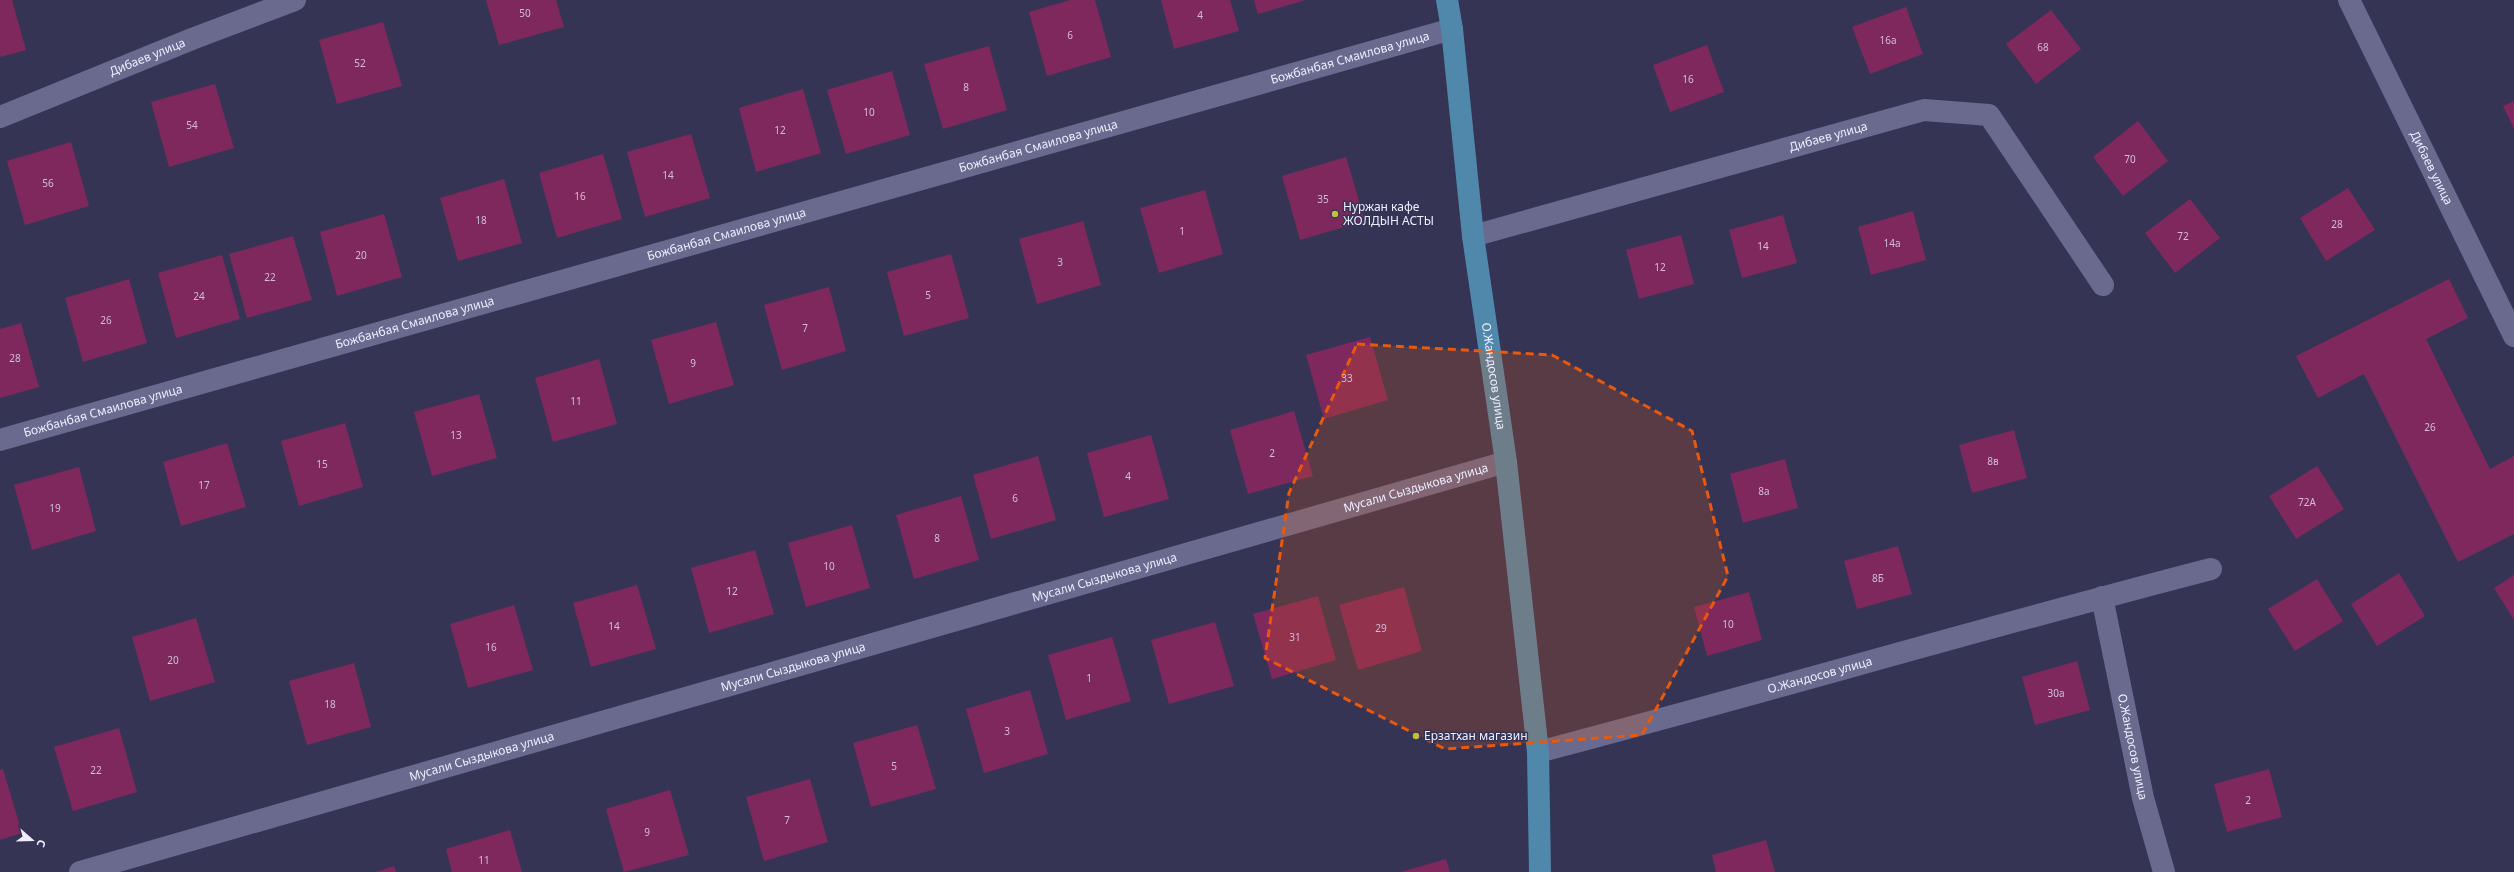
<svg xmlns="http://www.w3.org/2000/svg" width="2514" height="872" font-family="'Noto Sans',sans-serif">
<rect width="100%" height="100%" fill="#363455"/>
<path fill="#7e285e" d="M 0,0 L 12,0 L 26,50 L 0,57 Z
M 486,0 L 556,0 L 564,27 L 499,45 Z
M 1070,0 L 1095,0 L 1111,57 L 1047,76 L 1029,12 Z
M 1161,0 L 1230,0 L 1239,31 L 1174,49 Z
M 1254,0 L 1306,0 L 1258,14 Z
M 1906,7 L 1923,54 L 1870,74 L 1852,27 Z
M 2051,10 L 2081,49 L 2036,84 L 2006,44 Z
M 383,22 L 402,86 L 337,104 L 319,40 Z
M 1707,45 L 1724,92 L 1670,112 L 1653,65 Z
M 989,46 L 1007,110 L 943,129 L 924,64 Z
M 892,71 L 910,135 L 846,154 L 827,90 Z
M 215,84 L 234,148 L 169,167 L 151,102 Z
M 803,89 L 821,153 L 756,172 L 739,108 Z
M 2514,101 L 2514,129 L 2503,106 Z
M 2138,121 L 2168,161 L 2123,196 L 2093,157 Z
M 691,134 L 710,198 L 645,217 L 627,152 Z
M 71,142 L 89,206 L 25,225 L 7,161 Z
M 603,154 L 622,219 L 557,238 L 539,173 Z
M 1346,157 L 1365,221 L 1300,240 L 1282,176 Z
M 504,179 L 522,243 L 458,261 L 440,198 Z
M 2348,188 L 2375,230 L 2326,261 L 2300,218 Z
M 1205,190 L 1223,254 L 1159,273 L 1140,208 Z
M 2190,199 L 2220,238 L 2175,273 L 2145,233 Z
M 1913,211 L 1926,260 L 1871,275 L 1858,227 Z
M 384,214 L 402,277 L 337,296 L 320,232 Z
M 1783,215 L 1797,263 L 1742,278 L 1729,230 Z
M 1083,221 L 1101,285 L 1037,304 L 1019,239 Z
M 1681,235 L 1694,284 L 1639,299 L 1626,250 Z
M 293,236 L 312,300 L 247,318 L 229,254 Z
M 951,254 L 969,318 L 904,336 L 887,272 Z
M 222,255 L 240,319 L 176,338 L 158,273 Z
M 129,279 L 147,343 L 83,362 L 65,298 Z
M 2449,279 L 2468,318 L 2426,339 L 2490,469 L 2514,456 L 2514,534 L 2458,562 L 2364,374 L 2318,398 L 2296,356 Z
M 829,287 L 846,351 L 782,370 L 764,305 Z
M 716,322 L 734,385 L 669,404 L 651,340 Z
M 21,323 L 39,387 L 0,398 L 0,329 Z
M 1370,337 L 1388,400 L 1324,419 L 1306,355 Z
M 599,359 L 617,424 L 553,442 L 535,378 Z
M 479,394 L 497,458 L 432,476 L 414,412 Z
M 1294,411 L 1313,476 L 1248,494 L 1230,430 Z
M 345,423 L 363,487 L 299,506 L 281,441 Z
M 2014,430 L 2027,478 L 1972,493 L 1959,445 Z
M 1151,435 L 1169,499 L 1104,517 L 1087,453 Z
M 227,443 L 246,507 L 181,526 L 163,462 Z
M 1038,456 L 1056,520 L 991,539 L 973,475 Z
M 1785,459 L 1798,508 L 1743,523 L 1730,474 Z
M 2317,466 L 2344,509 L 2296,539 L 2269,496 Z
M 79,467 L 96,531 L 32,550 L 14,485 Z
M 961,496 L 979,560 L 914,579 L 896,515 Z
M 852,525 L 870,588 L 806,607 L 788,543 Z
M 1898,546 L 1912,594 L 1857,609 L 1844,561 Z
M 755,550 L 774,614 L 709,633 L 691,568 Z
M 2399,573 L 2425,616 L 2377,646 L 2351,604 Z
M 2514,575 L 2514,620 L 2494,588 Z
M 2317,579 L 2343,621 L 2295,651 L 2268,609 Z
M 637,585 L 656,649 L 591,667 L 573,603 Z
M 1404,587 L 1422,651 L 1358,670 L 1339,605 Z
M 1749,592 L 1762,640 L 1707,656 L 1694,607 Z
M 1318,596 L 1336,660 L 1272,679 L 1253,614 Z
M 514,605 L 533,670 L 468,688 L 450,624 Z
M 196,618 L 215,682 L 150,701 L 132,637 Z
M 1215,622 L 1234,686 L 1169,704 L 1151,640 Z
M 1112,637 L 1131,701 L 1066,720 L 1048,655 Z
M 2077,661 L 2090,710 L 2035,725 L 2022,677 Z
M 354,663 L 371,727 L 307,745 L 289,681 Z
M 1030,690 L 1048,754 L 984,773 L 966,709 Z
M 917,725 L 936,789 L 871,807 L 853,743 Z
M 119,728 L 137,792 L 73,811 L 54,747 Z
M 3,769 L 22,833 L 0,840 L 0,770 Z
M 2269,769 L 2282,817 L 2227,832 L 2214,784 Z
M 810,779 L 828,842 L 764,861 L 746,797 Z
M 670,790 L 689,855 L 624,872 L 606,809 Z
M 510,830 L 522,872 L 452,872 L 446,849 Z
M 1766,840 L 1775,872 L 1716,872 L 1712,855 Z
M 1446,859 L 1450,872 L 1401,872 Z
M 394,866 L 396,872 L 376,872 Z"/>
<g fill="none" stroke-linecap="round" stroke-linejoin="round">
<g stroke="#6a698e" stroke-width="22">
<path id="s1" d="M 2349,0 L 2514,336"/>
<path id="s2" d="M 0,117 L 192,39 L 295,0"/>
<path id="s3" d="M 1473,236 L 1924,110 L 1989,115 L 2103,285"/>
<path id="s4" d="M 0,440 L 1452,29"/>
<path id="s5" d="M 2102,597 L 2143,798 L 2164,872"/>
<path id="s6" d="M 1538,752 C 1763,693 1986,627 2211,569"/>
<path id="s7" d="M 80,872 L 1506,462"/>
</g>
<path stroke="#4f88ab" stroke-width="22" id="s8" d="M 1447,0 L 1452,29 L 1473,236 L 1506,462 L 1538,752 L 1540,872"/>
</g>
<path fill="#e8590c" fill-opacity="0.2" stroke="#e8590c" stroke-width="3" stroke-dasharray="8 5" stroke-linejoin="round" d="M 1357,344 L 1552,355 L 1692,431 L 1728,576 L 1642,735 L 1445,749 L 1265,658 L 1289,493 Z"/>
<g fill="#c4bd3e" stroke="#363455" stroke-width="1.5">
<circle cx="1335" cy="214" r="4"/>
<circle cx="1416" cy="736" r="4"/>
</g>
<g text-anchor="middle" stroke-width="3" stroke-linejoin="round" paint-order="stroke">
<g font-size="10" fill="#d1bcd7">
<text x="525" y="17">50</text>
<text x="1200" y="19">4</text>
<text x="1070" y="39">6</text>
<text x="1888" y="44">16а</text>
<text x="2043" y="51">68</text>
<text x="360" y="67">52</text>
<text x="1688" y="83">16</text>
<text x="966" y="91">8</text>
<text x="869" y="116">10</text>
<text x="192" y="129">54</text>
<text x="780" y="134">12</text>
<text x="2130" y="163">70</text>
<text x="668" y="179">14</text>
<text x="48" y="187">56</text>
<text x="580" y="200">16</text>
<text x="1323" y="203">35</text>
<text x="481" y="224">18</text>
<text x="2337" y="228">28</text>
<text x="1182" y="235">1</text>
<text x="2183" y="240">72</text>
<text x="1892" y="247">14а</text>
<text x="1763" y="250">14</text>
<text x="361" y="259">20</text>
<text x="1060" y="266">3</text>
<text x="1660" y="271">12</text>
<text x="270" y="281">22</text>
<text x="928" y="299">5</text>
<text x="199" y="300">24</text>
<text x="106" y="324">26</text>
<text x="805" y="332">7</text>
<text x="15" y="362">28</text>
<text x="693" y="367">9</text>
<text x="1347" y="382">33</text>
<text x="576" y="405">11</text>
<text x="2430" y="431">26</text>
<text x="456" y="439">13</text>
<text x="1272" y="457">2</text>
<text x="1993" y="465">8в</text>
<text x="322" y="468">15</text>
<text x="1128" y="480">4</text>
<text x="204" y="489">17</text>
<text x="1764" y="495">8а</text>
<text x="1015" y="502">6</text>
<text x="2307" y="506">72А</text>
<text x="55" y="512">19</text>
<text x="937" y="542">8</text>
<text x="829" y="570">10</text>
<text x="1878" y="582">8Б</text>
<text x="732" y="595">12</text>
<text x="1728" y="628">10</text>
<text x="614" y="630">14</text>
<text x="1381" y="632">29</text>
<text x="1295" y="641">31</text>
<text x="491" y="651">16</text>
<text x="173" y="664">20</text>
<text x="1089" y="682">1</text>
<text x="2056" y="697">30а</text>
<text x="330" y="708">18</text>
<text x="1007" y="735">3</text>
<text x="894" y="770">5</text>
<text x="96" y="774">22</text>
<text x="2248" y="804">2</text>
<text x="787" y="824">7</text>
<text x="647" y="836">9</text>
<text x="484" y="864">11</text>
</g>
<g font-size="12" fill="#ededff" stroke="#363455">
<text dy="4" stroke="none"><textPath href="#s2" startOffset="159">Дибаев улица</textPath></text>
<text dy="4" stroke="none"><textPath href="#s4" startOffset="1403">Божбанбая Смаилова улица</textPath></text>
<text dy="4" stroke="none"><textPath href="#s3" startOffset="369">Дибаев улица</textPath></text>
<text dy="4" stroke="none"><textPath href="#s4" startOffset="1079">Божбанбая Смаилова улица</textPath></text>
<text dy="4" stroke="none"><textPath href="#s1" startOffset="187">Дибаев улица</textPath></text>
<text dy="4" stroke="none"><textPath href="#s4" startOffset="755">Божбанбая Смаилова улица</textPath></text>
<text dy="4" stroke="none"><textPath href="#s4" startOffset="431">Божбанбая Смаилова улица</textPath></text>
<text dy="4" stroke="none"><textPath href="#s8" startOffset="379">О.Жандосов улица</textPath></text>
<text dy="4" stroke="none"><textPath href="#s4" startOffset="107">Божбанбая Смаилова улица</textPath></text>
<text dy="4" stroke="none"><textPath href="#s7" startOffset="1390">Мусали Сыздыкова улица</textPath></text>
<text dy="4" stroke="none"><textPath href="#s7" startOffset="1066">Мусали Сыздыкова улица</textPath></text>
<text dy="4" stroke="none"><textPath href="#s7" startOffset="742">Мусали Сыздыкова улица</textPath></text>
<text dy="4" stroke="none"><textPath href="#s6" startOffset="292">О.Жандосов улица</textPath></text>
<text dy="4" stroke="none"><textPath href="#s5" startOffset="153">О.Жандосов улица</textPath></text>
<text dy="4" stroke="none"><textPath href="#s7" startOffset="418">Мусали Сыздыкова улица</textPath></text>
</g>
<g font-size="12" fill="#ededff" stroke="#363455" text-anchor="start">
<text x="1343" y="211">Нуржан кафе<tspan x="1343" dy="14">ЖОЛДЫН АСТЫ</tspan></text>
<text x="1424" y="740">Ерзатхан магазин</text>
</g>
</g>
<g transform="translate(32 840) rotate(110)" stroke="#363455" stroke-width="3" paint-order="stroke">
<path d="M0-3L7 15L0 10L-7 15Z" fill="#ededff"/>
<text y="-6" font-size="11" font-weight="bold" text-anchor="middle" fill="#ededff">С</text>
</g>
</svg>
